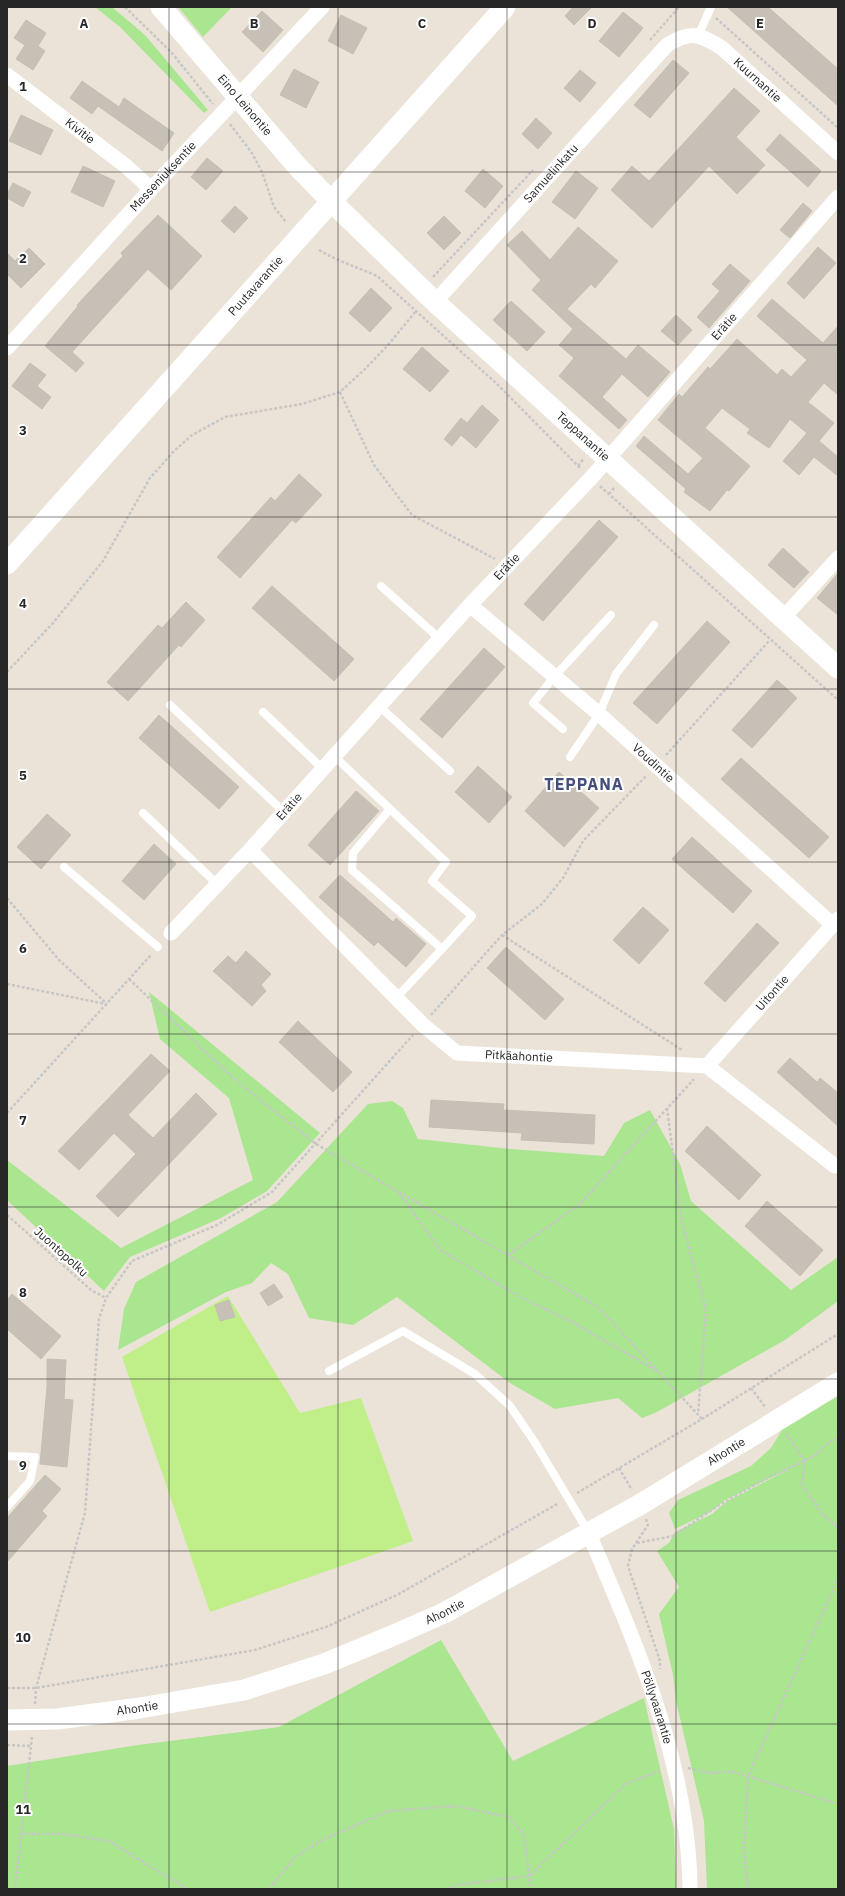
<svg xmlns="http://www.w3.org/2000/svg" width="845" height="1896" font-family="'IBM Plex Sans',sans-serif">
<rect width="100%" height="100%" fill="#ebe3d7"/>
<path fill="#a9e68f" d="M 95,7 L 112,7 L 145,35 L 208,110 L 204,113 L 120,27 Z
M 178,7 L 232,7 L 203,37 Z
M 149,992 L 320,1133 L 267,1191 L 221,1218 L 130,1257 L 104,1291 L 7,1200 L 7,1160 L 121,1248 L 253,1180 L 229,1098 L 160,1039 Z
M 392,1101 L 403,1108 L 418,1139 L 511,1149 L 604,1156 L 624,1123 L 650,1110 L 680,1164 L 691,1201 L 791,1290 L 838,1257 L 838,1301 L 785,1340 L 657,1412 L 642,1418 L 618,1398 L 555,1409 L 510,1383 L 397,1297 L 353,1325 L 309,1318 L 288,1274 L 271,1263 L 252,1283 L 226,1292 L 118,1350 L 124,1309 L 136,1282 L 277,1202 L 368,1104 Z
M 838,1396 L 838,1889 L 707,1889 L 704,1821 L 676,1701 L 673,1675 L 659,1614 L 679,1587 L 657,1551 L 669,1543 L 675,1532 L 712,1514 L 726,1502 L 795,1466 L 725,1500 L 710,1512 L 675,1529 L 669,1513 L 678,1500 L 751,1466 L 771,1448 L 782,1430 Z
M 441,1640 L 513,1761 L 644,1698 L 674,1829 L 676,1889 L 7,1889 L 7,1766 L 138,1745 L 279,1727 Z"/>
<path fill="#c0ef89" d="M 228,1296 L 300,1413 L 361,1398 L 413,1541 L 210,1612 L 122,1357 Z"/>
<path fill="#c6c0b7" stroke="#c6bfb1" d="M 573,7 L 592,7 L 574,25 L 565,16 Z
M 727,7 L 768,7 L 838,69 L 838,106 Z
M 262,11 L 283,30 L 263,52 L 242,32 Z
M 623,12 L 643,28 L 619,57 L 599,41 Z
M 341,15 L 367,28 L 353,54 L 328,41 Z
M 26,20 L 46,33 L 38,46 L 45,51 L 33,70 L 16,59 L 25,45 L 14,38 Z
M 673,60 L 689,73 L 650,118 L 634,105 Z
M 294,69 L 319,82 L 306,108 L 280,95 Z
M 580,70 L 596,83 L 580,102 L 564,88 Z
M 82,81 L 119,107 L 124,98 L 174,133 L 162,151 L 98,106 L 92,114 L 70,98 Z
M 734,88 L 760,111 L 736,137 L 765,165 L 737,194 L 709,166 L 652,228 L 611,190 L 632,166 L 649,181 Z
M 21,115 L 53,130 L 41,155 L 9,141 Z
M 536,118 L 552,133 L 538,149 L 522,134 Z
M 780,134 L 821,171 L 808,187 L 766,150 Z
M 207,158 L 223,171 L 206,190 L 191,177 Z
M 83,166 L 115,181 L 103,207 L 71,192 Z
M 483,169 L 503,186 L 485,208 L 465,191 Z
M 576,171 L 598,188 L 575,219 L 552,202 Z
M 13,183 L 31,192 L 23,207 L 7,198 L 7,194 Z
M 803,203 L 812,211 L 790,238 L 780,230 Z
M 235,206 L 248,218 L 234,233 L 221,221 Z
M 158,215 L 202,256 L 171,290 L 148,269 L 72,352 L 84,363 L 76,372 L 45,346 L 78,306 L 77,305 L 123,256 L 121,253 Z
M 444,216 L 461,233 L 444,250 L 427,233 Z
M 578,227 L 618,261 L 595,288 L 591,284 L 567,309 L 626,359 L 638,345 L 670,372 L 648,397 L 622,374 L 602,397 L 627,420 L 619,429 L 559,376 L 574,358 L 559,345 L 573,329 L 532,290 L 541,280 L 507,245 L 522,231 L 550,260 Z
M 818,247 L 836,263 L 804,299 L 787,283 Z
M 29,248 L 45,264 L 21,288 L 7,274 L 7,253 L 15,261 Z
M 730,264 L 750,281 L 709,328 L 697,317 L 720,291 L 712,284 Z
M 371,288 L 392,308 L 370,332 L 349,313 Z
M 772,299 L 823,343 L 838,326 L 838,395 L 824,383 L 808,402 L 834,423 L 819,441 L 838,457 L 838,476 L 814,457 L 799,475 L 783,461 L 807,433 L 790,419 L 769,448 L 747,433 L 750,429 L 722,408 L 705,428 L 750,466 L 729,491 L 727,490 L 710,511 L 684,492 L 686,489 L 636,446 L 644,436 L 688,474 L 703,458 L 658,420 L 679,394 L 682,397 L 708,367 L 710,369 L 737,339 L 777,375 L 782,369 L 791,377 L 807,360 L 757,316 Z
M 511,301 L 545,332 L 527,351 L 493,320 Z
M 676,315 L 692,330 L 678,345 L 661,331 Z
M 422,347 L 449,371 L 430,392 L 403,369 Z
M 30,363 L 46,375 L 37,386 L 51,397 L 42,409 L 12,386 Z
M 482,405 L 499,420 L 476,448 L 461,435 L 452,446 L 444,439 L 461,418 L 467,423 Z
M 299,474 L 322,495 L 296,523 L 292,520 L 240,578 L 217,557 L 271,497 L 275,501 Z
M 599,520 L 618,537 L 543,621 L 524,604 Z
M 783,548 L 809,572 L 794,588 L 768,565 Z
M 838,573 L 838,615 L 817,598 Z
M 272,586 L 354,659 L 334,681 L 252,608 Z
M 186,602 L 205,620 L 181,647 L 179,645 L 128,701 L 107,682 L 158,625 L 162,628 Z
M 707,621 L 730,642 L 657,724 L 633,703 Z
M 484,648 L 505,667 L 442,738 L 420,719 Z
M 777,680 L 797,698 L 752,748 L 732,730 Z
M 159,715 L 239,787 L 219,809 L 139,738 Z
M 741,758 L 829,837 L 809,858 L 721,779 Z
M 478,766 L 512,797 L 489,823 L 455,792 Z
M 559,772 L 599,808 L 564,847 L 525,811 Z
M 356,791 L 379,811 L 330,865 L 308,845 Z
M 47,814 L 71,835 L 41,869 L 17,847 Z
M 692,837 L 752,891 L 733,913 L 672,859 Z
M 154,844 L 176,864 L 144,900 L 122,881 Z
M 340,875 L 393,922 L 396,918 L 426,944 L 406,967 L 378,942 L 374,946 L 319,897 Z
M 643,907 L 669,930 L 639,964 L 613,940 Z
M 757,923 L 779,943 L 725,1002 L 704,983 Z
M 506,947 L 564,999 L 545,1020 L 487,968 Z
M 246,951 L 271,974 L 261,985 L 266,991 L 252,1006 L 213,971 L 228,956 L 236,963 Z
M 298,1021 L 352,1072 L 333,1092 L 279,1042 Z
M 151,1054 L 170,1071 L 128,1115 L 153,1138 L 196,1093 L 217,1114 L 118,1217 L 96,1196 L 136,1154 L 114,1133 L 79,1170 L 58,1151 Z
M 790,1058 L 817,1082 L 820,1078 L 838,1093 L 838,1126 L 777,1072 Z
M 431,1100 L 504,1104 L 503,1110 L 595,1115 L 594,1144 L 521,1140 L 522,1133 L 429,1127 Z
M 707,1126 L 761,1175 L 739,1200 L 685,1151 Z
M 767,1201 L 823,1250 L 800,1276 L 745,1226 Z
M 274,1284 L 283,1297 L 268,1306 L 260,1293 Z
M 12,1294 L 61,1336 L 41,1359 L 7,1329 L 7,1300 Z
M 229,1300 L 235,1317 L 220,1321 L 215,1305 Z
M 47,1359 L 66,1360 L 64,1399 L 73,1400 L 67,1467 L 40,1464 L 47,1387 Z
M 45,1475 L 61,1489 L 42,1511 L 47,1516 L 7,1562 L 7,1518 Z"/>
<g fill="none" stroke-linecap="round" stroke-linejoin="round">
<path stroke="#c7c7c7" stroke-width="2.5" stroke-dasharray="3 2" stroke-linecap="butt" d="M 125,7 L 171,52 L 213,104
M 716,18 L 838,128
M 650,40 L 679,7
M 230,124 L 252,153 L 262,172 L 274,207 L 286,222
M 319,250 C 337,261 357,267 377,276 L 496,383 L 580,468
M 433,277 L 533,170
M 340,392 L 374,465 L 412,515 L 495,559
M 578,466 L 584,458
M 600,486 L 838,700
M 609,494 L 615,487
M 7,672 L 53,623 L 103,561 L 150,478 L 174,451 L 192,435 L 225,417 L 302,404 L 340,392 L 365,369 L 388,345 L 416,311
M 666,755 L 770,640
M 7,898 L 59,960 L 107,1004
M 502,935 L 682,1050
M 129,979 L 232,1077 L 316,1144 L 599,1308 L 702,1419
M 7,984 L 106,1004
M 431,1015 L 502,935 L 542,904 L 563,878 L 583,841 L 647,775
M 667,1108 L 682,1223 L 706,1309 L 698,1415
M 7,1113 L 151,955
M 399,1193 L 440,1250 L 524,1299 L 572,1322 L 657,1371
M 7,1215 L 91,1290 L 106,1298
M 508,1255 L 579,1205 L 694,1079
M 751,1388 L 766,1408
M 786,1434 L 805,1461 L 802,1485 L 824,1516 L 838,1528
M 619,1468 L 632,1490
M 577,1493 L 702,1419 L 838,1334
M 646,1519 L 648,1525 L 632,1549 L 628,1566 L 660,1661 L 660,1669
M 637,1543 L 673,1536 L 721,1504 L 764,1480 L 814,1456 L 828,1443 L 838,1438
M 7,1688 L 36,1688 L 255,1650 L 326,1627 L 397,1595 L 559,1503
M 35,1704 L 36,1688 L 85,1513 L 99,1319 L 106,1298 L 132,1261 L 217,1225 L 272,1192 L 413,1035
M 7,1745 L 31,1746
M 688,1768 L 709,1773 L 734,1772 L 838,1804
M 22,1834 L 62,1834 L 109,1841 L 187,1889
M 15,1889 L 32,1737
M 269,1889 L 295,1857 L 324,1839 L 388,1811 L 455,1806 L 509,1817 L 524,1835 L 531,1889
M 448,1889 L 456,1885 L 529,1876 L 627,1783 L 660,1771
M 748,1889 L 744,1850 L 748,1776 L 838,1579"/>
<path stroke="#fff" stroke-width="8" d="M 698,36 L 711,7
M 381,586 L 440,639
M 170,705 L 284,812
M 379,706 L 450,771
M 263,712 L 323,769
M 563,729 L 533,703 L 554,677 L 611,615
M 334,756 L 446,862 L 432,881 L 472,916 L 442,949 L 352,870 L 353,853 L 390,809
M 570,757 L 599,714 L 616,674 L 654,625
M 143,813 L 217,884
M 64,867 L 158,947
M 396,998 L 442,949
M 329,1371 L 403,1331 L 475,1374 L 510,1406 L 534,1441 L 589,1533
M 7,1456 L 35,1457 L 30,1481 L 7,1507"/>
<g stroke="#fff" stroke-width="15">
<path id="s1" d="M 7,75 L 127,167 L 151,189"/>
<path id="s2" d="M 435,302 L 667,45 C 691,30 699,34 722,48 L 838,153"/>
<path id="s3" d="M 7,348 L 151,189 L 322,7"/>
<path id="s4" d="M 470,605 L 599,714 L 833,925"/>
<path d="M 783,618 L 838,558"/>
<path id="s5" d="M 250,850 L 423,1025 L 457,1053 L 707,1066 L 835,1166"/>
<path id="s6" d="M 171,933 L 250,850 L 470,605 L 591,478 L 838,197"/>
<path id="s7" d="M 707,1066 L 838,919"/>
<path id="s8" d="M 589,1534 C 637,1646 689,1765 690,1889"/>
</g>
<g stroke="#fff" stroke-width="21">
<path id="s9" d="M 161,7 L 297,166 L 332,202 L 435,302 L 838,668"/>
<path id="s10" d="M 7,564 L 505,7"/>
<path id="s11" d="M 7,1720 L 57,1719 L 140,1708 L 244,1690 L 324,1664 L 387,1638 L 444,1613 L 641,1504 L 838,1383"/>
</g>
</g>
<path fill="none" stroke="#272727" stroke-width="1" stroke-opacity="0.55" d="M 169,7 L 169,1889M 338,7 L 338,1889M 507,7 L 507,1889M 676,7 L 676,1889M 7,172 L 838,172M 7,345 L 838,345M 7,517 L 838,517M 7,689 L 838,689M 7,862 L 838,862M 7,1034 L 838,1034M 7,1207 L 838,1207M 7,1379 L 838,1379M 7,1551 L 838,1551M 7,1724 L 838,1724"/>
<g text-anchor="middle" stroke-width="4" stroke-linejoin="round" paint-order="stroke">
<g font-size="12" fill="#272727" stroke="#fff">
<text dy="4" stroke="none"><textPath href="#s2" startOffset="454">Kuurnantie</textPath></text>
<text dy="4" stroke="none"><textPath href="#s9" startOffset="129">Eino Leinontie</textPath></text>
<text dy="4" stroke="none"><textPath href="#s1" startOffset="92">Kivitie</textPath></text>
<text dy="4" stroke="none"><textPath href="#s2" startOffset="173">Samuelinkatu</textPath></text>
<text dy="4" stroke="none"><textPath href="#s3" startOffset="232">Messeniuksentie</textPath></text>
<text dy="4" stroke="none"><textPath href="#s10" startOffset="373">Puutavarantie</textPath></text>
<text dy="4" stroke="none"><textPath href="#s6" startOffset="821">Erätie</textPath></text>
<text dy="4" stroke="none"><textPath href="#s9" startOffset="603">Teppanantie</textPath></text>
<text dy="4" stroke="none"><textPath href="#s6" startOffset="497">Erätie</textPath></text>
<text dy="4" stroke="none"><textPath href="#s4" startOffset="242">Voudintie</textPath></text>
<text dy="4" stroke="none"><textPath href="#s6" startOffset="173">Erätie</textPath></text>
<text dy="4" stroke="none"><textPath href="#s7" startOffset="98">Uitontie</textPath></text>
<text dy="4" stroke="none"><textPath href="#s5" startOffset="352">Pitkäahontie</textPath></text>
<text transform="translate(61 1252) rotate(42)" y="4">Juontopolku</text>
<text dy="4" stroke="none"><textPath href="#s11" startOffset="779">Ahontie</textPath></text>
<text dy="4" stroke="none"><textPath href="#s11" startOffset="455">Ahontie</textPath></text>
<text dy="4" stroke="none"><textPath href="#s8" startOffset="186">Pöllyvaarantie</textPath></text>
<text dy="4" stroke="none"><textPath href="#s11" startOffset="131">Ahontie</textPath></text>
</g>
<g font-size="16" font-weight="bold" letter-spacing="1" fill="#454d7a" stroke="#fff">
<text x="584" y="790">TEPPANA</text>
</g>
</g>
<g font-size="13" text-anchor="middle" font-weight="bold" fill="#272727" stroke="#fff" stroke-width="4" stroke-linejoin="round" paint-order="stroke">
<text x="84" y="28">A</text>
<text x="254" y="28">B</text>
<text x="422" y="28">C</text>
<text x="592" y="28">D</text>
<text x="760" y="28">E</text>
<text x="23" y="91">1</text>
<text x="23" y="263">2</text>
<text x="23" y="435">3</text>
<text x="23" y="608">4</text>
<text x="23" y="780">5</text>
<text x="23" y="953">6</text>
<text x="23" y="1125">7</text>
<text x="23" y="1297">8</text>
<text x="23" y="1470">9</text>
<text x="23" y="1642">10</text>
<text x="23" y="1814">11</text>
</g>
<rect width="845" height="1896" fill="none" stroke="#272727" stroke-width="16"/>
</svg>
